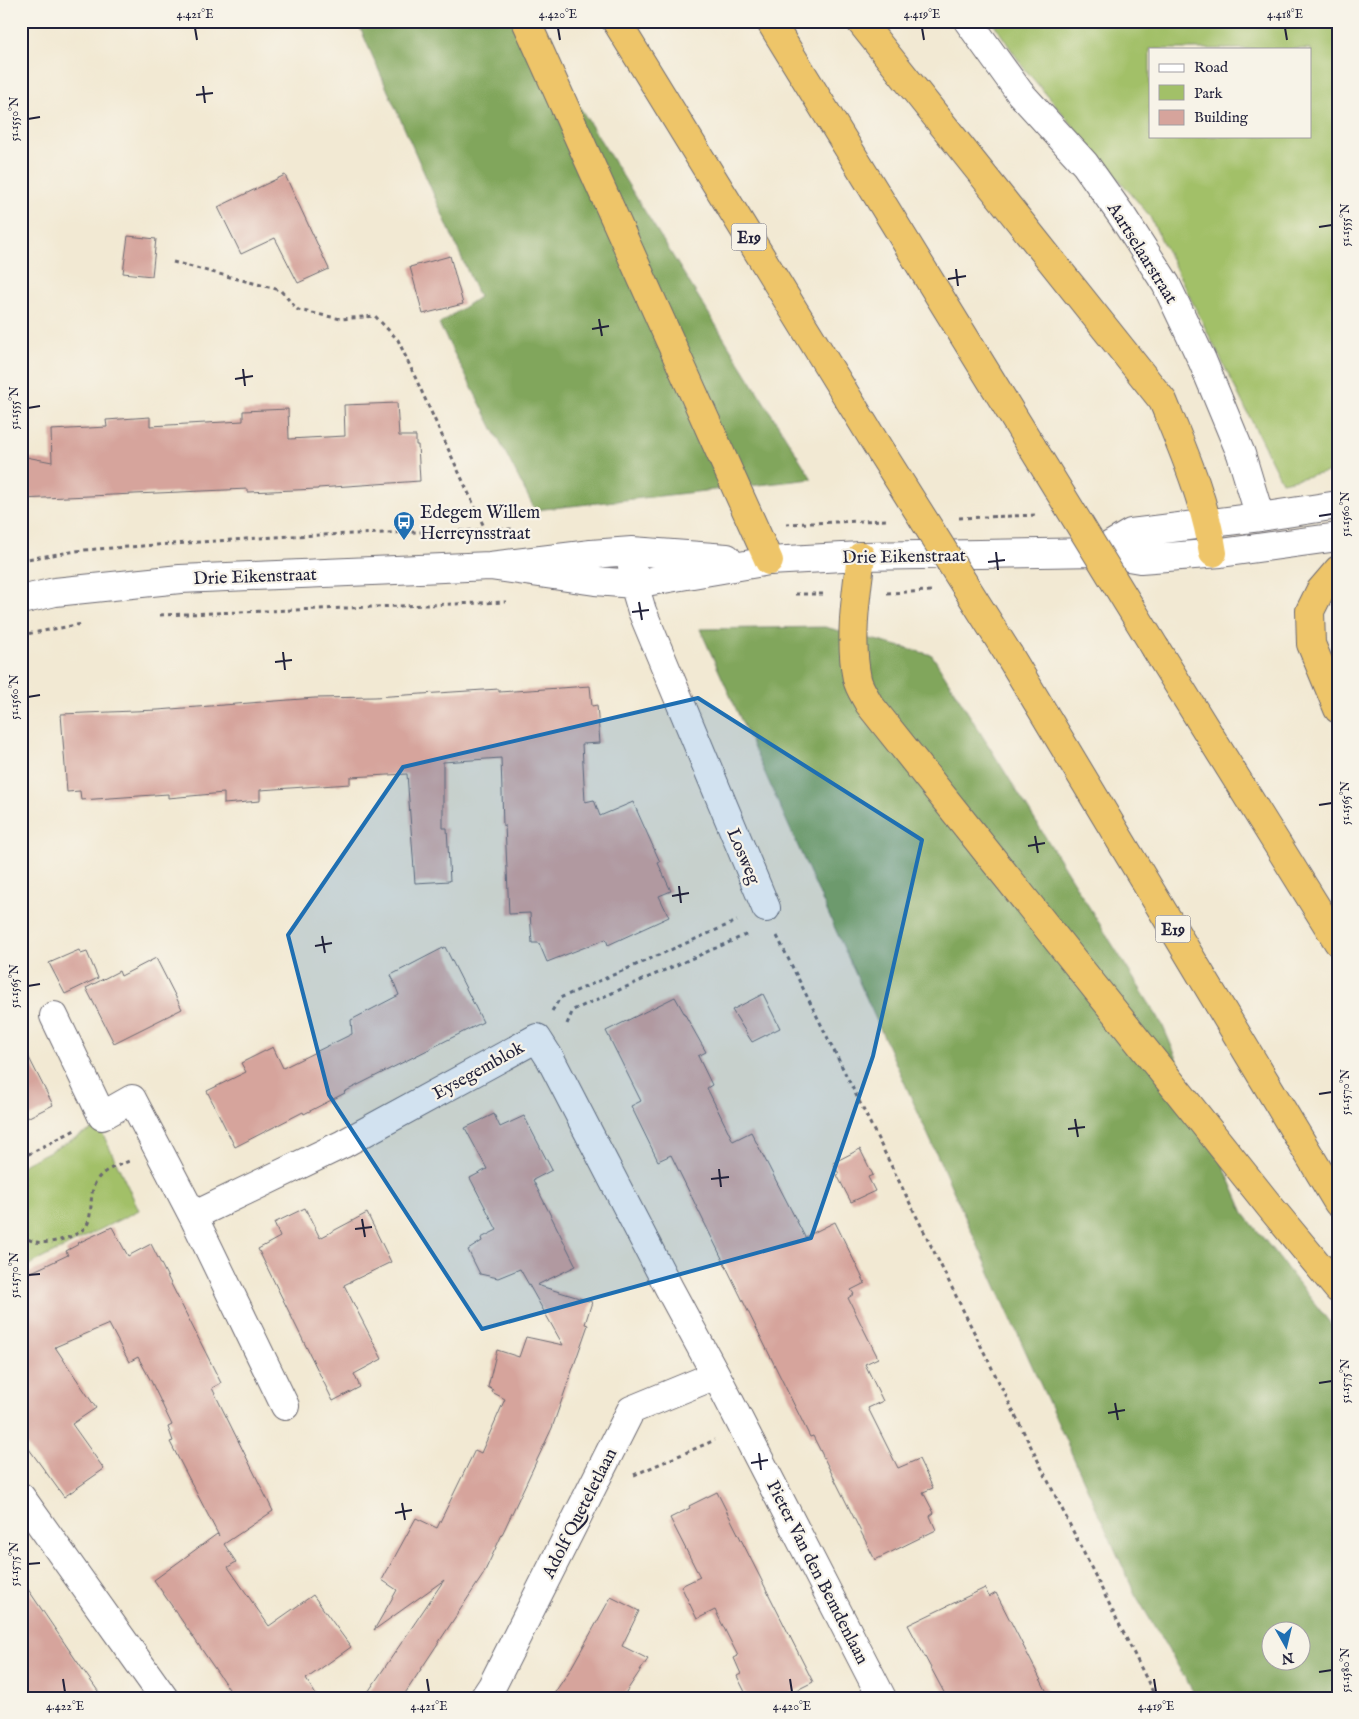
<svg xmlns="http://www.w3.org/2000/svg" width="1359" height="1719" font-family="'IM FELL English',serif">
<rect width="100%" height="100%" fill="#f7f3e8"/>
<filter id="ink" filterUnits="userSpaceOnUse"><feTurbulence type="fractalNoise" baseFrequency=".02" numOctaves="2"/><feDisplacementMap in="SourceGraphic" scale="10" xChannelSelector="R" yChannelSelector="G"/><feConvolveMatrix kernelMatrix="1 2 1 2 8 2 1 2 1" color-interpolation-filters="sRGB"/></filter>
<filter id="wash" filterUnits="userSpaceOnUse"><feTurbulence type="fractalNoise" baseFrequency=".0096" numOctaves="4" result="noise"/><feDisplacementMap in="SourceGraphic" scale="20" xChannelSelector="R" yChannelSelector="G"/><feGaussianBlur stdDeviation="1.12" result="paint"/><feColorMatrix in="noise" values="0 0 0 0 0 0 0 0 0 0 0 0 0 0 0 0 0 1.4 0 .05"/><feComposite in="paint" operator="in"/></filter>
<g filter="url(#wash)">
<rect width="100%" height="100%" fill="#f2e9d3"/>
<path fill="#a2c068" stroke="#627152" fill-rule="evenodd" d="M 992,21 L 1338,21 L 1338,470 L 1282,482 L 1149,215 L 1023,67 ZM 1150,49 L 1310,49 L 1310,136 L 1150,136 Z
M 99,1126 L 139,1210 L 21,1269 L 21,1166 Z"/>
<path fill="#81a65c" stroke="#52644c" fill-rule="evenodd" d="M 357,21 L 526,21 L 812,479 L 535,510 L 439,324 L 479,297 Z
M 825,627 L 932,655 L 1162,1024 L 1245,1215 L 1338,1333 L 1338,1698 L 1197,1698 L 1135,1594 L 700,629 ZM 1272,1632 L 1302,1632 L 1302,1662 L 1272,1662 Z"/>
<g id="blocks">
<path fill="#d6a49c" d="M 285,175 L 329,269 L 298,283 L 275,238 L 241,254 L 218,207 Z
M 128,236 L 156,239 L 152,276 L 123,273 Z
M 450,256 L 463,304 L 423,314 L 410,267 Z
M 397,403 L 399,436 L 416,436 L 416,445 L 418,445 L 420,481 L 318,488 L 318,489 L 248,492 L 248,489 L 21,499 L 21,456 L 52,462 L 51,430 L 107,427 L 106,420 L 150,417 L 150,426 L 243,421 L 243,411 L 288,409 L 289,439 L 345,436 L 344,405 Z
M 590,686 L 592,706 L 597,705 L 600,743 L 582,744 L 585,802 L 594,800 L 600,816 L 633,802 L 660,862 L 658,863 L 671,891 L 659,896 L 669,917 L 608,945 L 606,939 L 547,962 L 539,943 L 532,943 L 530,913 L 509,914 L 505,825 L 503,826 L 501,758 L 443,762 L 443,828 L 447,828 L 450,881 L 415,883 L 407,774 L 350,777 L 350,784 L 260,790 L 260,801 L 224,804 L 224,793 L 168,798 L 168,794 L 81,800 L 80,791 L 67,792 L 61,714 L 158,710 L 315,698 L 375,697 L 499,689 L 499,692 Z
M 445,947 L 483,1022 L 344,1092 L 345,1093 L 304,1114 L 303,1112 L 235,1147 L 207,1091 L 246,1072 L 241,1063 L 273,1047 L 283,1068 L 352,1034 L 351,1020 L 399,995 L 391,975 Z
M 79,950 L 81,954 L 87,952 L 98,978 L 65,994 L 49,963 Z
M 156,958 L 182,1009 L 114,1043 L 86,988 L 119,971 L 121,976 Z
M 763,994 L 780,1028 L 752,1042 L 732,1010 Z
M 675,997 L 706,1052 L 698,1056 L 712,1085 L 707,1088 L 733,1141 L 751,1132 L 805,1237 L 835,1222 L 865,1283 L 851,1290 L 854,1294 L 848,1298 L 878,1358 L 865,1364 L 883,1401 L 868,1408 L 898,1468 L 919,1459 L 933,1488 L 923,1492 L 934,1513 L 930,1516 L 936,1530 L 875,1560 L 813,1436 L 810,1437 L 671,1155 L 658,1161 L 631,1106 L 641,1101 L 606,1031 Z
M 21,1042 L 53,1105 L 21,1121 Z
M 494,1114 L 500,1127 L 524,1116 L 552,1170 L 533,1180 L 576,1266 L 537,1285 L 592,1302 L 585,1324 L 588,1325 L 552,1428 L 483,1575 L 402,1698 L 364,1698 L 444,1580 L 374,1630 L 397,1590 L 382,1580 L 416,1518 L 437,1528 L 475,1450 L 481,1453 L 505,1399 L 492,1392 L 493,1390 L 488,1387 L 497,1350 L 519,1357 L 526,1337 L 563,1345 L 520,1269 L 498,1278 L 480,1274 L 468,1250 L 482,1241 L 481,1238 L 497,1230 L 470,1178 L 487,1169 L 465,1128 Z
M 860,1149 L 873,1175 L 868,1177 L 875,1191 L 851,1202 L 837,1175 L 839,1174 L 833,1163 Z
M 305,1208 L 320,1238 L 367,1213 L 391,1262 L 344,1285 L 382,1359 L 354,1374 L 360,1387 L 333,1401 L 258,1249 L 280,1237 L 274,1223 Z
M 112,1227 L 128,1256 L 151,1244 L 221,1383 L 212,1388 L 273,1511 L 224,1544 L 236,1562 L 228,1567 L 269,1626 L 313,1595 L 351,1647 L 306,1679 L 318,1698 L 235,1698 L 154,1580 L 217,1534 L 219,1536 L 170,1442 L 173,1441 L 168,1427 L 172,1425 L 151,1381 L 138,1357 L 129,1362 L 109,1324 L 55,1347 L 96,1408 L 72,1424 L 104,1469 L 64,1497 L 21,1438 L 21,1277 L 68,1255 L 66,1251 L 79,1244 L 78,1243 Z
M 717,1492 L 813,1682 L 781,1698 L 748,1698 L 737,1676 L 741,1674 L 734,1658 L 738,1656 L 715,1610 L 697,1619 L 681,1586 L 700,1577 L 670,1518 L 690,1508 L 689,1506 Z
M 21,1579 L 76,1660 L 103,1698 L 21,1698 Z
M 985,1588 L 989,1597 L 996,1593 L 1050,1698 L 947,1698 L 908,1625 Z
M 611,1597 L 639,1611 L 622,1646 L 648,1659 L 622,1698 L 551,1698 L 570,1670 Z"/>
</g>
</g>
<g filter="url(#ink)">
<use href="#blocks" fill-opacity="0" stroke="#6b6870" stroke-width="1"/>
<g fill="none" stroke-linecap="round" stroke-linejoin="round">
<g stroke="#6b6870" stroke-width="30">
<path id="minor" d="M 968,21 L 1020,93 L 1085,164 L 1122,216 L 1166,284 L 1202,360 L 1241,454 L 1260,517
M 1099,552 L 1131,533 L 1260,517 L 1338,505
M 490,566 L 595,581 L 634,584 L 769,561 L 861,556 L 1099,552 L 1140,559 L 1221,553 L 1338,537
M 632,566 L 634,584 L 642,611 L 766,908
M 21,600 L 55,592 L 180,579 L 490,566 L 591,554 L 632,551 L 727,558
M 54,1016 L 102,1116 L 132,1099 L 193,1216 L 285,1406
M 193,1216 L 343,1144 L 537,1038 L 551,1060 L 669,1288 L 716,1375 L 882,1698
M 21,1497 L 164,1698
M 484,1698 L 492,1686 L 631,1410 L 716,1375"/>
</g>
<g stroke="#6b6870" stroke-width="30">
<path id="highway" d="M 526,21 L 769,561
M 616,21 L 881,452
M 770,21 L 1032,447
M 860,21 L 1163,401 C 1183,450 1205,500 1213,553
M 861,556 C 856,595 849,640 857,679 C 859,688 865,696 869,704 L 1271,1208 L 1338,1289
M 1338,570 L 1320,591 L 1310,611 L 1311,644 L 1338,709
M 1156,649 L 1338,942
M 1009,655 L 1338,1203"/>
</g>
<path stroke="#6b6870" stroke-width="3" stroke-dasharray="4 4" stroke-linecap="butt" d="M 173,262 L 280,290 L 298,310 L 341,319 L 375,316 L 398,340 L 485,529
M 959,518 L 1037,515
M 786,524 L 887,520
M 21,560 L 83,550 L 290,536 L 513,529
M 887,593 L 931,591
M 795,594 L 824,594
M 160,615 L 506,602
M 21,635 L 82,624
M 777,936 L 1156,1698
M 552,1011 L 560,998 L 737,921
M 567,1024 L 573,1010 L 748,934
M 21,1158 L 75,1130
M 21,1236 C 25,1238 31,1241 36,1242 C 49,1245 83,1236 88,1223 C 94,1206 87,1189 101,1175 C 108,1168 121,1165 129,1161
M 634,1475 L 715,1440"/>
<use href="#minor" stroke="#fff" stroke-width="28"/>
<use href="#highway" stroke="#eec569" stroke-width="28"/>
<g stroke="#6b6870" stroke-width="30" stroke-linecap="butt">
<path id="highway-bridge" d="M 1032,447 L 1156,649
M 881,452 L 1009,655"/>
</g>
<use href="#highway-bridge" stroke="#eec569" stroke-width="28"/>
</g>
</g>
<path fill="#1f6fb2" fill-opacity="0.2" stroke="#1f6fb2" stroke-width="4" stroke-linejoin="round" d="M 698,698 L 922,840 L 873,1056 L 811,1238 L 482,1329 L 329,1095 L 288,935 L 403,767 Z"/>
<path fill="none" stroke="#22223b" stroke-width="2" d="M 195,28 L 197,40M 558,28 L 560,40M 922,28 L 924,40M 1285,28 L 1287,40M 203,86 L 205,103M 196,95 L 213,93M 28,119 L 40,117M 1319,227 L 1332,225M 956,269 L 958,286M 948,279 L 966,276M 599,319 L 602,336M 592,329 L 609,326M 243,369 L 245,386M 235,379 L 253,376M 28,408 L 40,406M 1319,516 L 1332,514M 996,552 L 998,570M 988,562 L 1005,560M 639,602 L 642,620M 632,612 L 649,610M 283,652 L 285,670M 275,662 L 292,660M 28,697 L 40,695M 1319,805 L 1332,803M 1035,836 L 1038,853M 1028,846 L 1045,843M 679,886 L 681,903M 672,896 L 689,893M 322,936 L 325,953M 315,946 L 332,943M 28,986 L 40,984M 1319,1094 L 1332,1092M 1075,1119 L 1078,1137M 1068,1129 L 1085,1127M 719,1169 L 721,1187M 711,1179 L 729,1177M 362,1219 L 365,1237M 355,1229 L 372,1227M 28,1275 L 40,1274M 1319,1383 L 1332,1381M 1115,1403 L 1118,1420M 1108,1413 L 1125,1410M 759,1453 L 761,1470M 751,1463 L 768,1460M 402,1503 L 405,1520M 395,1513 L 412,1510M 28,1564 L 40,1563M 1319,1672 L 1332,1670M 63,1679 L 65,1692M 427,1679 L 429,1692M 790,1679 L 792,1692M 1154,1679 L 1156,1692"/>
<defs>
<g id="bus-pin" transform="scale(1.125)"><path d="M0 17L-7.5 6A9.5 9.5 0 1 1 7.5 6Z" fill="#1f6fb2" stroke="#f7f3e8"/><path d="M-5-6H5V4H4V6H2V4H-2V6H-4V4H-5ZM-3.5-4V0h7V-4ZM-3.5 1.2v1.5H-2V1.2ZM2 1.2v1.5H3.5V1.2Z" fill="#fff"/></g>
</defs>
<g fill-rule="evenodd">
<use href="#bus-pin" x="404" y="522"/>
</g>
<g text-anchor="middle" stroke-width="4.5" stroke-linejoin="round" paint-order="stroke">
<g fill="#f7f3e8" stroke="#62616f" stroke-width="1">
<rect x="731.5" y="223.5" width="35" height="27" rx="4"/>
<rect x="1155.5" y="915.5" width="35" height="27" rx="4"/>
</g>
<g font-size="16" font-weight="bold" fill="#22223b">
<text x="749" y="243">E19</text>
<text x="1173" y="935">E19</text>
</g>
<g font-size="18" fill="#22223b" stroke="#f7f3e8">
<text transform="translate(1143 253) rotate(58)" y="6">Aartselaarstraat</text>
<text transform="translate(904 556) rotate(-1)" y="6">Drie Eikenstraat</text>
<text transform="translate(255 576) rotate(-2)" y="6">Drie Eikenstraat</text>
<text transform="translate(744 856) rotate(67)" y="6">Losweg</text>
<text transform="translate(478 1070) rotate(-29)" y="6">Eysegemblok</text>
<text transform="translate(579 1513) rotate(-63)" y="6">Adolf Queteletlaan</text>
<text transform="translate(818 1572) rotate(63)" y="6">Pieter Van den Bemdenlaan</text>
</g>
<g font-size="18" fill="#22223b" stroke="#f7f3e8" text-anchor="start">
<text x="420" y="518">Edegem Willem<tspan x="420" dy="21">Herreynsstraat</tspan></text>
</g>
</g>
<rect width="1359" height="1719" fill="none" stroke="#f7f3e8" stroke-width="55"/>
<rect x="1149" y="48" width="162" height="90" fill="#f7f3e8" stroke="#a29fa3"/>
<rect x="1159" y="64" width="25" height="8" fill="#ffffff" stroke="#a29fa3"/>
<text x="1194" y="72" font-size="15" fill="#22223b">Road</text>
<rect x="1159" y="85" width="25" height="15" fill="#a2c068" stroke="#a29fa3"/>
<text x="1194" y="98" font-size="15" fill="#22223b">Park</text>
<rect x="1159" y="110" width="25" height="15" fill="#d6a49c" stroke="#a29fa3"/>
<text x="1194" y="122" font-size="15" fill="#22223b">Building</text>
<g transform="translate(1286 1646) rotate(172)"><circle r="24" fill="#f7f3e8" stroke="#a29fa3"/>
<path d="M0-4L9 19L0 12L-9 19Z" fill="#1f6fb2"/>
<text y="-8" font-size="14" font-weight="bold" text-anchor="middle" fill="#22223b">N</text>
</g>
<rect x="28" y="28" width="1304" height="1664" fill="none" stroke="#22223b" stroke-width="2"/>
<g font-size="12" text-anchor="middle" fill="#22223b">
<text x="195" y="18">4.421°E</text>
<text x="558" y="18">4.420°E</text>
<text x="922" y="18">4.419°E</text>
<text x="1285" y="18">4.418°E</text>
<text transform="translate(14 119) rotate(-90)" y="4">51.1550°N</text>
<text transform="translate(1345 225) rotate(-90)" y="4">51.1555°N</text>
<text transform="translate(14 408) rotate(-90)" y="4">51.1555°N</text>
<text transform="translate(1345 514) rotate(-90)" y="4">51.1560°N</text>
<text transform="translate(14 697) rotate(-90)" y="4">51.1560°N</text>
<text transform="translate(1345 803) rotate(-90)" y="4">51.1565°N</text>
<text transform="translate(14 986) rotate(-90)" y="4">51.1565°N</text>
<text transform="translate(1345 1092) rotate(-90)" y="4">51.1570°N</text>
<text transform="translate(14 1275) rotate(-90)" y="4">51.1570°N</text>
<text transform="translate(1345 1381) rotate(-90)" y="4">51.1575°N</text>
<text transform="translate(14 1564) rotate(-90)" y="4">51.1575°N</text>
<text transform="translate(1345 1670) rotate(-90)" y="4">51.1580°N</text>
<text x="65" y="1710">4.422°E</text>
<text x="429" y="1710">4.421°E</text>
<text x="792" y="1710">4.420°E</text>
<text x="1156" y="1710">4.419°E</text>
</g>
</svg>
